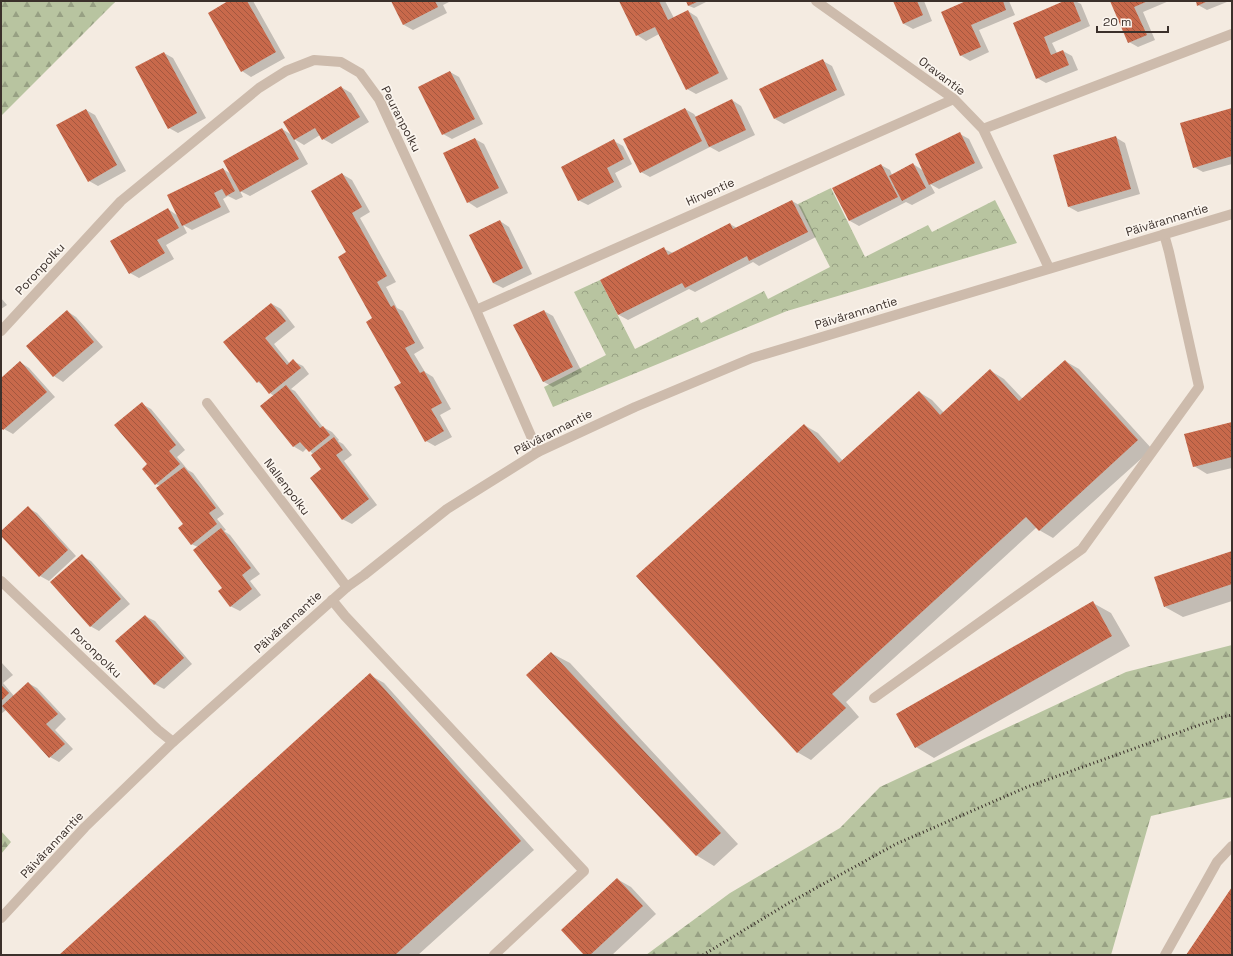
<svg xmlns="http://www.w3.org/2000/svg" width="1233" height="956" font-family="'Space Grotesk',sans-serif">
<defs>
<pattern id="forest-firs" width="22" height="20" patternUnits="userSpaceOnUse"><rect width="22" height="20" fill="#b8c4a0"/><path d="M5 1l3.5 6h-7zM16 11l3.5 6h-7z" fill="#97a083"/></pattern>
<pattern id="park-crowns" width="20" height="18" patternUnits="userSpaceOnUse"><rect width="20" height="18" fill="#b8c4a0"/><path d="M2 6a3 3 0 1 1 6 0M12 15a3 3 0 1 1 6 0" fill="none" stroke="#97a083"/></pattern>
<pattern id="building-back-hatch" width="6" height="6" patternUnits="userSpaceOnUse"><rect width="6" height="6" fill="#c8694b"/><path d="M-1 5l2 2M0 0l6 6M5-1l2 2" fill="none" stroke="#a4573f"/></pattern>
</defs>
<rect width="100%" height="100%" fill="#f4ebe1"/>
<path fill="url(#forest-firs)" d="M 1,1 L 116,1 L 1,116 Z
M 1232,645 L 1232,797 L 1151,816 L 1111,955 L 646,955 L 730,893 L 840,828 L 880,787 L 1126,672 Z
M 1,831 L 11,842 L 1,854 Z"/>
<path fill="url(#park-crowns)" d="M 831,188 L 865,257 L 928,225 L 932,232 L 995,200 L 1017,243 L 787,311 L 553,407 L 544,387 L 606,355 L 574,292 L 600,280 L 635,349 L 698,317 L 701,323 L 764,291 L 768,299 L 830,267 L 798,204 Z"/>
<path fill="#0003" d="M 230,1 L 253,1 L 285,58 L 251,77 L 242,71 Z
M 392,1 L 451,1 L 443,5 L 447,13 L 413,30 L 404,25 Z
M 620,1 L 665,1 L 674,18 L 688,11 L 697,17 L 728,79 L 696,94 L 687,89 L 659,34 L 646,41 L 637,35 Z
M 687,1 L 705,1 L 706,2 L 694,8 L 689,6 Z
M 894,1 L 924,1 L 932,21 L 913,29 L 904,24 Z
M 969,1 L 1009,1 L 1015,15 L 979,30 L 989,52 L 970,61 L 960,55 Z
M 1067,1 L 1075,1 L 1081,4 L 1090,26 L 1052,43 L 1057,53 L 1063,51 L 1072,56 L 1078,70 L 1046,83 L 1037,78 L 1014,23 Z
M 1111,1 L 1169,1 L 1143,12 L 1155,40 L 1138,47 L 1129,42 Z
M 1197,1 L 1227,1 L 1227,2 L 1207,10 L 1198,5 Z
M 164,53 L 173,58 L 206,118 L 178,133 L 169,128 Z
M 823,61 L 832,66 L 845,95 L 784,124 L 775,119 Z
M 450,72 L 459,77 L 483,124 L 452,139 L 443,134 Z
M 341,87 L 351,93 L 369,122 L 332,144 L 323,139 L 320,135 L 304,145 L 294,139 L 308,164 L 250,196 L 240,191 L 243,197 L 236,200 L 228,196 L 223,199 L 230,212 L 192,230 L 183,225 L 187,233 L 166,245 L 174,259 L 139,278 L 130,273 L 168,209 L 178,216 L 223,169 L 231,174 L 282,129 L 292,135 Z
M 732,100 L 741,106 L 755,135 L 719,152 L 710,147 L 650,177 L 641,172 L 685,109 L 694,114 L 696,117 Z
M 1232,109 L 1232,164 L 1203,172 L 1194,167 Z
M 86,110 L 95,115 L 126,171 L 98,186 L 89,181 Z
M 960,134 L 969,139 L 983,168 L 939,189 L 930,184 L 935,193 L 912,205 L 906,202 L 859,226 L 850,221 L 881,165 L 890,170 L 892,175 L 913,164 L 924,171 Z
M 1115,137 L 1125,143 L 1140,194 L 1078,212 L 1069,207 L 1054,156 Z
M 475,139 L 484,144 L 508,193 L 477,208 L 468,202 Z
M 614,141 L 623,146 L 632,164 L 615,173 L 622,187 L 588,205 L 578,200 Z
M 342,174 L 352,180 L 370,212 L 360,218 L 396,282 L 386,287 L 397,308 L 403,311 L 424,348 L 414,354 L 425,372 L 433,377 L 451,409 L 440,415 L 452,437 L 435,446 L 426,441 L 403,384 L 373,318 L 347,253 Z
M 792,201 L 801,206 L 816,237 L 759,266 L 753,262 L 695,292 L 689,289 L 628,320 L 619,315 L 602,280 L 664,249 L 673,253 L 730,224 L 737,228 Z
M 500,221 L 509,227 L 532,274 L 503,288 L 493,283 Z
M 1,298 L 7,305 L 1,309 Z
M 272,304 L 281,309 L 295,327 L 274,344 L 290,364 L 293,361 L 303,366 L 309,374 L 291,389 L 295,391 L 323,427 L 332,432 L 339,440 L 338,441 L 343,444 L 352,455 L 344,461 L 377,505 L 352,524 L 342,519 L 323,469 L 313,454 L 307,448 L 303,452 L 293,446 L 274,396 L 270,393 L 264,386 L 258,382 L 225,342 Z
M 67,311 L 76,317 L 103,347 L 63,382 L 54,376 L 27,346 Z
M 544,311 L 553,316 L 582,372 L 553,387 L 544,382 Z
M 1065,361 L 1079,369 L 1152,449 L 1053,538 L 1039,530 L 1037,527 L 846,702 L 859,717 L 811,760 L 797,752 L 804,425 L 818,433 L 843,461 L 919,392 L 932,400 L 944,413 L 991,371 L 1004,379 L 1023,399 Z
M 20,362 L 29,368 L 55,397 L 13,434 L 4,429 L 1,426 L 1,379 Z
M 142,404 L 151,409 L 185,450 L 177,457 L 188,470 L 193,473 L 224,514 L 217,519 L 226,530 L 224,531 L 230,535 L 260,574 L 250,581 L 261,595 L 240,611 L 230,606 L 223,588 L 198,547 L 191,544 L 185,524 L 160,486 L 156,484 L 148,465 Z
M 1232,423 L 1232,468 L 1207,474 L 1194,466 Z
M 28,508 L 37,513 L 76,556 L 49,581 L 40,576 L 1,534 L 1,532 Z
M 1232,552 L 1232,601 L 1183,617 L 1165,607 Z
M 82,556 L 91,561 L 130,604 L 99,631 L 90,626 Z
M 1093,603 L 1111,613 L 1130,646 L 934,758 L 916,747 L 897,714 Z
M 145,616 L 155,621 L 192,664 L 164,689 L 154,684 Z
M 551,653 L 570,663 L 738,844 L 714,866 L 696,855 Z
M 1,662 L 13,675 L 3,683 L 14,696 L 28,683 L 37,688 L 66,719 L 55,730 L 73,749 L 59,762 L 50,757 L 6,710 L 1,714 Z
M 370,675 L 384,683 L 534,850 L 418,955 L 61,955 Z
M 617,879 L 631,887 L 656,914 L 612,955 L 585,955 Z"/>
<path fill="url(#building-back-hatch)" d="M 228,1 L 247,1 L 276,52 L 241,72 L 208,13 Z
M 391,1 L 435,1 L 438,7 L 403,25 Z
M 619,1 L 659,1 L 668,20 L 688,10 L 719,73 L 686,90 L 655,27 L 636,36 Z
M 686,1 L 699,1 L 688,6 Z
M 893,1 L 917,1 L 923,15 L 903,24 Z
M 966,1 L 1003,1 L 1006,10 L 971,25 L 981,47 L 960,56 L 941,12 Z
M 1064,1 L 1073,1 L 1081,21 L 1044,37 L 1051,55 L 1063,50 L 1069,65 L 1036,79 L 1013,23 Z
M 1110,1 L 1148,1 L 1134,7 L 1147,35 L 1128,43 Z
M 1196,1 L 1208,1 L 1197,6 Z
M 164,52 L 197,113 L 168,129 L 135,67 Z
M 823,59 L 837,90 L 774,119 L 759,89 Z
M 450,71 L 475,119 L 442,135 L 418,87 Z
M 341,86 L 360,117 L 322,140 L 315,128 L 294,140 L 283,122 Z
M 732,99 L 746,130 L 709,147 L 695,117 Z
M 685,108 L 702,141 L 640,173 L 623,139 Z
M 1232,108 L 1232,156 L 1193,168 L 1180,123 Z
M 86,109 L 117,165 L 88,182 L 56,125 Z
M 282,128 L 299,159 L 240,192 L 223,161 Z
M 960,132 L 975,163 L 929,185 L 915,154 Z
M 1116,136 L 1131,189 L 1068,207 L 1053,155 Z
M 475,138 L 499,188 L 467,203 L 443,153 Z
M 614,139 L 624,159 L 607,168 L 614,182 L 578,201 L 561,167 Z
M 913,163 L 926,188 L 902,201 L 889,176 Z
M 881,164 L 898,197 L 849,221 L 832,188 Z
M 223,168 L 235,191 L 226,196 L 222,189 L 214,193 L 221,207 L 182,226 L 167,195 Z
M 342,173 L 362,207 L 352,213 L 387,276 L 377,282 L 391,307 L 394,305 L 415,343 L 405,348 L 420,373 L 424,371 L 442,403 L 431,409 L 444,431 L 425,442 L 394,387 L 401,383 L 366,322 L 372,318 L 338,257 L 346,252 L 311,191 Z
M 792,200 L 808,232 L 749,261 L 747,256 L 685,288 L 682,283 L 618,315 L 600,280 L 664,247 L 668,255 L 730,223 L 733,229 Z
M 168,208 L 179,228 L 157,240 L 165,253 L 129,274 L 110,241 Z
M 500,220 L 523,268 L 493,283 L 469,235 Z
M 271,303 L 286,321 L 265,338 L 287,365 L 293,359 L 301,368 L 269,394 L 259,381 L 257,383 L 223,342 Z
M 67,310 L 94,342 L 53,377 L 26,346 Z
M 544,310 L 573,367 L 543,382 L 513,325 Z
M 1065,360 L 1138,440 L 1039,531 L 1026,517 L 832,694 L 846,708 L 797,753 L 636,576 L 804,424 L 839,463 L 919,391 L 940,415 L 990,369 L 1019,401 Z
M 20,361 L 47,392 L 3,430 L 1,428 L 1,378 Z
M 286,385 L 320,428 L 323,426 L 330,435 L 309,452 L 300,442 L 293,447 L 260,406 Z
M 142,402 L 176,445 L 169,451 L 180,464 L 155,485 L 142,469 L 147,464 L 114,425 Z
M 1232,422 L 1232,457 L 1193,467 L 1184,434 Z
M 334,437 L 343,450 L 336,455 L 369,499 L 342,520 L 310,478 L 321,469 L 311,455 Z
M 184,467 L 216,508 L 209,513 L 217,524 L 191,545 L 178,528 L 183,524 L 156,488 Z
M 28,506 L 68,550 L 39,577 L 1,536 L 1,531 Z
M 221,528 L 251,568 L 242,575 L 252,589 L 230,607 L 218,591 L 222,588 L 193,550 Z
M 1232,551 L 1232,584 L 1164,607 L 1154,577 Z
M 82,554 L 121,599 L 90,627 L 50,582 Z
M 1093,601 L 1112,636 L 915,748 L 896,714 Z
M 145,615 L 184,658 L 154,685 L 115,641 Z
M 551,652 L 721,833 L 696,856 L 526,675 Z
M 370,673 L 521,841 L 395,955 L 59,955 Z
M 28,682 L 58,714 L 46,724 L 65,744 L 49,758 L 2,706 Z
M 1,685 L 9,693 L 1,701 Z
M 617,878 L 643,906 L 590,955 L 584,955 L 561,930 Z
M 1232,887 L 1232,955 L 1186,955 Z"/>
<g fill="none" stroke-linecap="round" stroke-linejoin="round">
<path stroke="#cdbbac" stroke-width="10" d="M 332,600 L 345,616 L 584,871 L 494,955
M 874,698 L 1082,549 L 1199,387 L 1169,252 L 1164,234
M 1165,955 L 1217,862 L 1232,846"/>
<path stroke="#cdbbac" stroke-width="10" d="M 816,1 L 954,99 L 983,129 L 1049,268
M 983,129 L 1232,34
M 476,310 L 954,99
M 1,331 L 121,201 L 259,88 L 286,71 L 314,60 L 341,62 L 360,73 L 379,99 L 476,310 L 538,452
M 207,403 L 347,587
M 1,581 L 158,730 L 173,742"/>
<path stroke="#cdbbac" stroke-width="10" d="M 1,918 L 85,827 L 173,742 L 347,587 L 364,575 L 447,509 L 538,452 L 635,407 L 752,358 L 1232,214"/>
<path stroke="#3b302b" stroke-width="3" stroke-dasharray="1 3" stroke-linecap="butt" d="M 703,955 L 787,904 L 896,844 L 1027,787 L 1219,718 L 1232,715"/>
</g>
<g text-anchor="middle" stroke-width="3.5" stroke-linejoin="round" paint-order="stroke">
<g font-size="12" fill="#3b302b" stroke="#fbf5ee">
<text transform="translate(942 76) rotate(37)" y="4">Oravantie</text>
<text transform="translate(401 119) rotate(63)" y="4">Peuranpolku</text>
<text transform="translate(710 192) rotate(-24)" y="4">Hirventie</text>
<text transform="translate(1167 220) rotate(-17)" y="4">Päivärannantie</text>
<text transform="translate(40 269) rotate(-47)" y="4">Poronpolku</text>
<text transform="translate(856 313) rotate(-17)" y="4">Päivärannantie</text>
<text transform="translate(553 432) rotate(-27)" y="4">Päivärannantie</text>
<text transform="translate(287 487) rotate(53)" y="4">Nallenpolku</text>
<text transform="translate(288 622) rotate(-42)" y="4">Päivärannantie</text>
<text transform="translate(96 653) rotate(44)" y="4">Poronpolku</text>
<text transform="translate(52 845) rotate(-47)" y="4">Päivärannantie</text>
</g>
</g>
<rect width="1233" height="956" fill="none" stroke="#3b302b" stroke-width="4"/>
<path d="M1097 26v6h71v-6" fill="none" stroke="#3b302b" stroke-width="2"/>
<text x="1103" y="26" font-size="12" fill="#3b302b" stroke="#fbf5ee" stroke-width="3" paint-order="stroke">20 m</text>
</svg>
